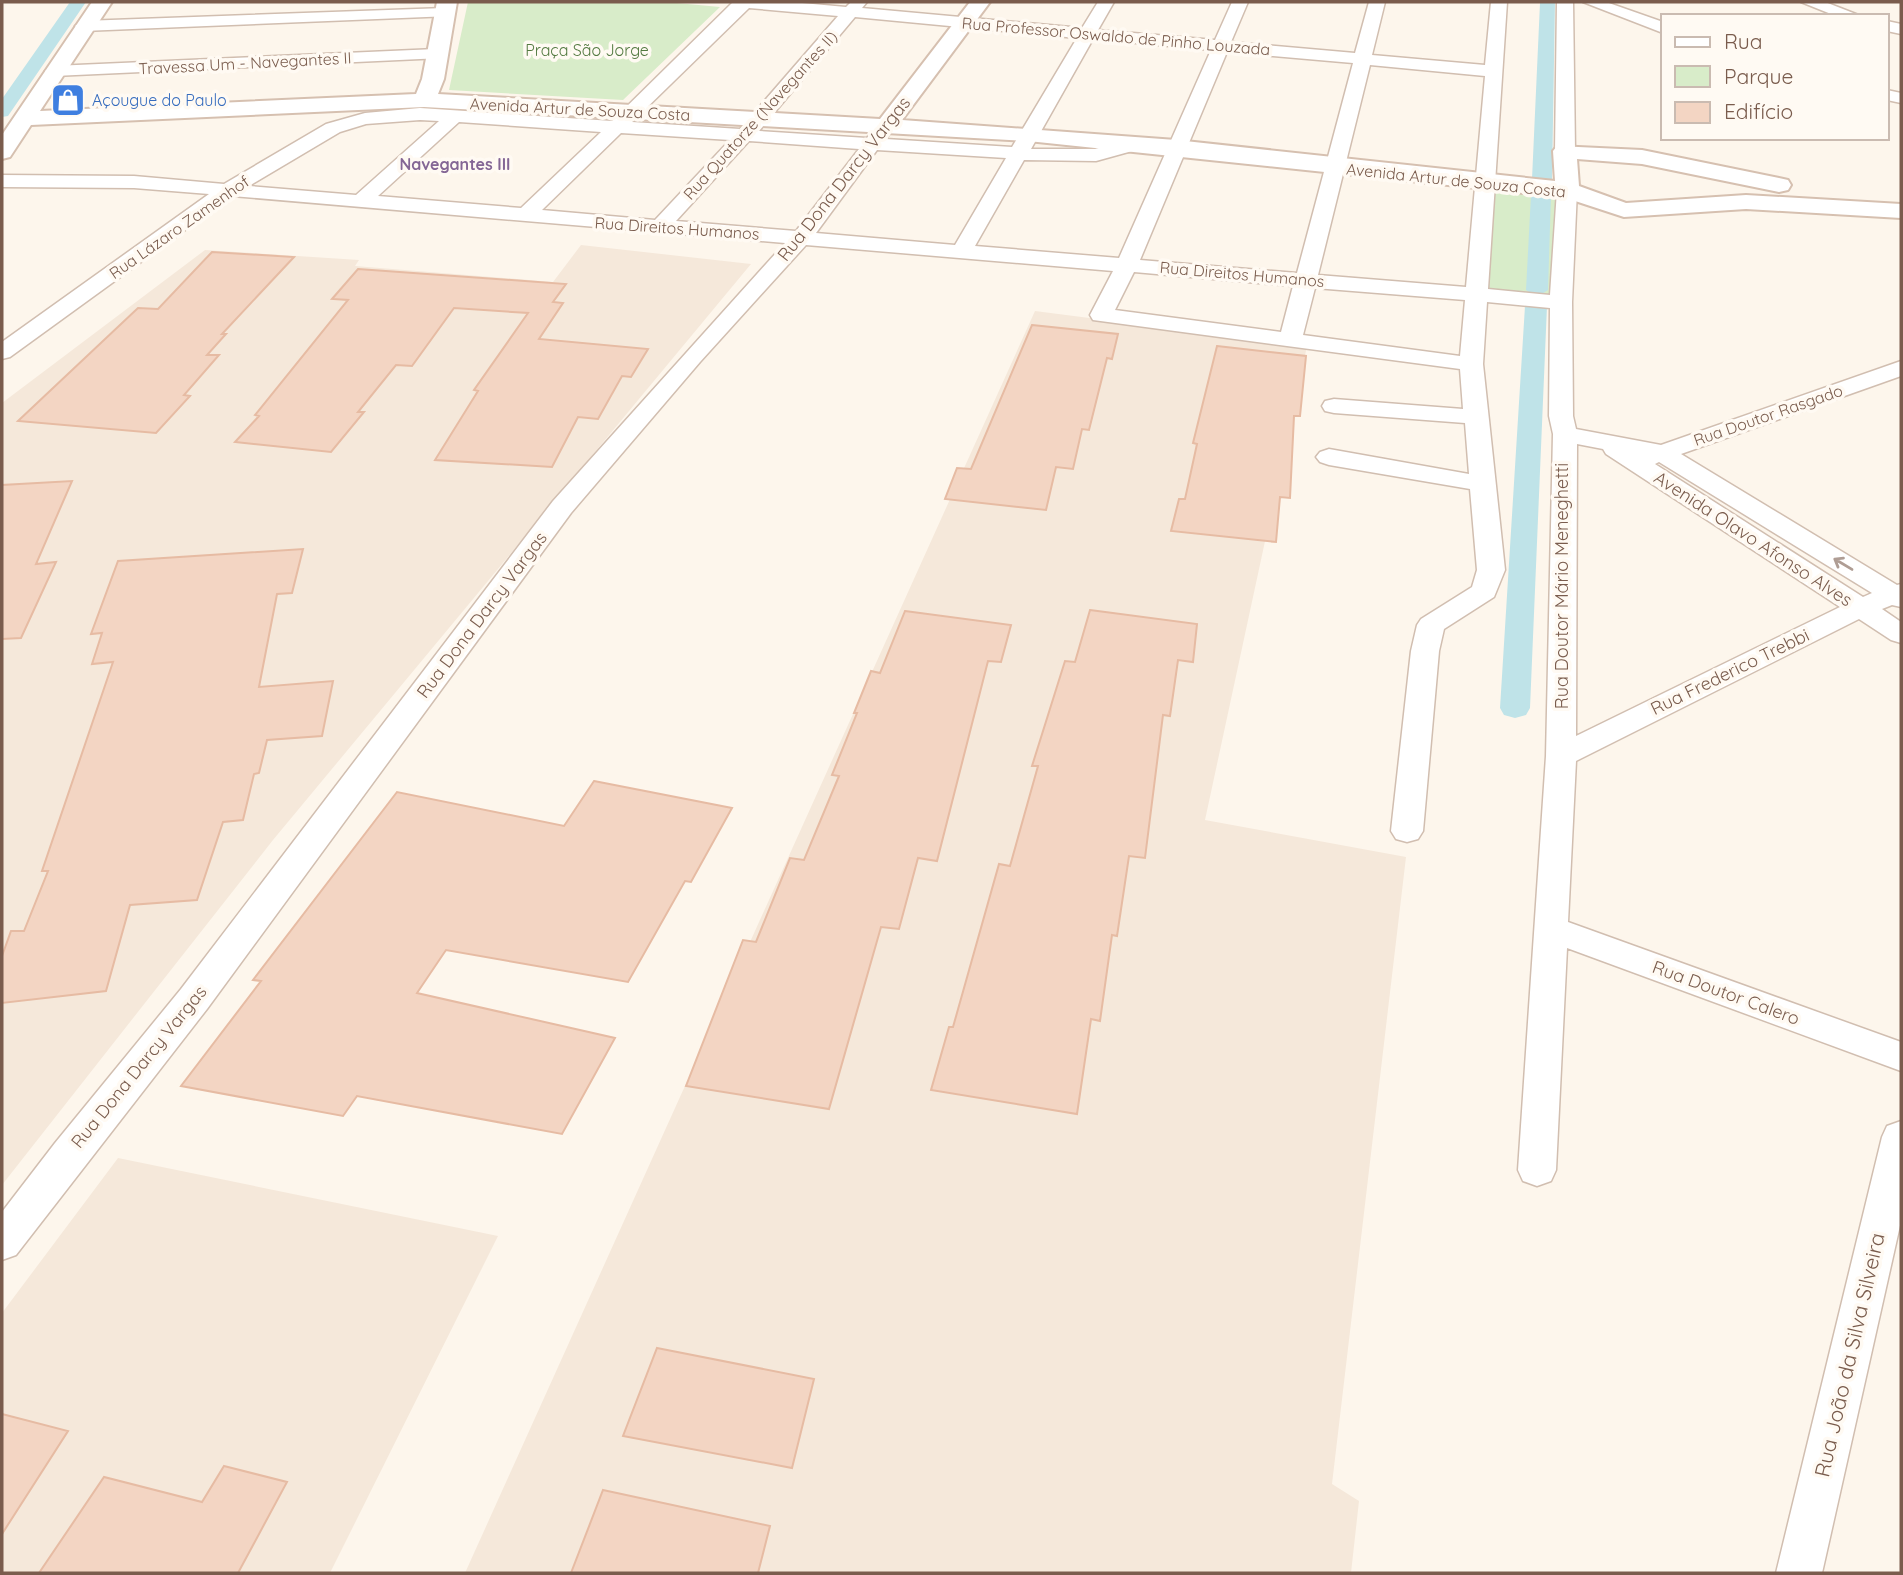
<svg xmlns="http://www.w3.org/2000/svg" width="1903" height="1575" font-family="Quicksand,sans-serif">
<rect width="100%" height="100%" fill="#fdf6ec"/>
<path fill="#f5e8da" d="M 581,245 L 751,264 L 273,840 L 2,1185 L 2,403 L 205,250 L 359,260 L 355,266 L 553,282 Z
M 1035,311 L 1307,346 L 1205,820 L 1406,857 L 1332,1484 L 1359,1501 L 1351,1573 L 465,1573 Z
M 118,1158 L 498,1236 L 330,1573 L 2,1573 L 2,1313 Z"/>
<path fill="#d8ecc9" d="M 468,2 L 666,2 L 720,7 L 623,100 L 449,90 Z
M 1500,189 L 1556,198 L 1553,293 L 1549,295 L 1486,288 L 1493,192 Z"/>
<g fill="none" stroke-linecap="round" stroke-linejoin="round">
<path fill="#bfe3e8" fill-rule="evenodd" d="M 70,2 L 86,2 L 8,116 L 2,117 L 2,99 Z
M 1555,2 L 1552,179 L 1542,185 L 1532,179 L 1540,3 Z
M 1541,189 L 1551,195 L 1548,290 L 1537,297 L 1526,290 L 1531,195 Z
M 1536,299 L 1547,306 L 1530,708 L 1526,715 L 1515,718 L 1504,715 L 1500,708 L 1525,306 Z"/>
</g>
<path fill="#f3d5c3" stroke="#e6bba3" stroke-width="2" d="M 212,252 L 294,257 L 222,334 L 226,334 L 207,355 L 219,355 L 184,395 L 190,396 L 156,433 L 18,421 L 138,308 L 158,309 Z
M 358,269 L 566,284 L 553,302 L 563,303 L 539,339 L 648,349 L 631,377 L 622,376 L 598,419 L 578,417 L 552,467 L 435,460 L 478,391 L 474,390 L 528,313 L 454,308 L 412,366 L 396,365 L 358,412 L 364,412 L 331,452 L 235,442 L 259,416 L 255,415 L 348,300 L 332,299 Z
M 1032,325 L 1118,334 L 1112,359 L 1107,358 L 1089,430 L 1082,429 L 1073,469 L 1056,467 L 1046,510 L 945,499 L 957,468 L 971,469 Z
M 1217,346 L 1306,356 L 1300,416 L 1294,416 L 1290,498 L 1280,497 L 1276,542 L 1171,531 L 1179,499 L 1185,499 L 1197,444 L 1193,443 Z
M 72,481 L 36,564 L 56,562 L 21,638 L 2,639 L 2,485 Z
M 303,549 L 292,593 L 277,594 L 259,687 L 333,681 L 322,736 L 267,740 L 259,773 L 254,774 L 243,820 L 223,822 L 197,900 L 130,905 L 106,991 L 2,1003 L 2,956 L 11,931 L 24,931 L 48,871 L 42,871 L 113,662 L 92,664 L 102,633 L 91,634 L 118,561 Z
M 1090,610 L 1197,624 L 1193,662 L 1178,660 L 1170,716 L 1163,715 L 1145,858 L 1129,856 L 1117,936 L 1112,935 L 1100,1021 L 1091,1019 L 1077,1114 L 931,1090 L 949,1027 L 953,1027 L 999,864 L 1010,866 L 1038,766 L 1032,766 L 1065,661 L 1075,662 Z
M 905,611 L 1011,625 L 1001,662 L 988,661 L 937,861 L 918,858 L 899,929 L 881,927 L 829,1109 L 686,1086 L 743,940 L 756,942 L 790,858 L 804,860 L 839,776 L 832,775 L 857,713 L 854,713 L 871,671 L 880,673 Z
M 594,781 L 732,808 L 691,882 L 685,881 L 628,982 L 446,950 L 417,993 L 615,1038 L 562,1134 L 357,1096 L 343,1116 L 181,1086 L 261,981 L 253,980 L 397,792 L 564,826 Z
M 657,1348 L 814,1379 L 792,1468 L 623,1436 Z
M 2,1414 L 68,1431 L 2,1534 Z
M 224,1466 L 287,1482 L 238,1573 L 39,1573 L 104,1477 L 202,1502 Z
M 603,1490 L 770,1526 L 758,1573 L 571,1573 Z"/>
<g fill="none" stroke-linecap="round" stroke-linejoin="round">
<g stroke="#d1beb0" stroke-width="3">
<path id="street" d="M 733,2 L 791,2 L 846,7 L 851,2 L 867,2 L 862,8 L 1082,28 L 1098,2 L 1114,2 L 1098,30 L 1215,40 L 1232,2 L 1248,2 L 1231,42 L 1355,53 L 1369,2 L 1385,2 L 1372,55 L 1485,65 L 1491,2 L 1507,2 L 1488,289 L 1550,295 L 1557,190 L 1567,184 L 1574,186 L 1577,190 L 1572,302 L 1573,416 L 1576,429 L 1661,445 L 1901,361 L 1901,376 L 1681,454 L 1897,585 L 1901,584 L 1901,607 L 1892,605 L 1882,609 L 1901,622 L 1901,643 L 1891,640 L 1859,619 L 1576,761 L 1568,922 L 1901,1042 L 1901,1071 L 1567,948 L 1556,1170 L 1551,1181 L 1537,1186 L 1523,1181 L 1518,1170 L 1546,756 L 1553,434 L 1549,416 L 1550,308 L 1487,302 L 1483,364 L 1505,570 L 1494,597 L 1444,629 L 1439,651 L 1423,831 L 1418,839 L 1407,842 L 1396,839 L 1391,831 L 1411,651 L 1417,625 L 1421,619 L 1472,587 L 1477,570 L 1470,489 L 1329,465 L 1320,462 L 1316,457 L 1320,452 L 1329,449 L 1469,474 L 1465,423 L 1334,413 L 1325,411 L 1322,406 L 1325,401 L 1334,399 L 1463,409 L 1460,369 L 1093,320 L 1090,315 L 1113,271 L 806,245 L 700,362 L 571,513 L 207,1009 L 16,1255 L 2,1260 L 2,1212 L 55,1143 L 181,989 L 553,501 L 785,243 L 232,196 L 10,357 L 2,359 L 2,342 L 209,194 L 134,188 L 2,187 L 2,175 L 134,176 L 224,184 L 326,124 L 365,113 L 420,108 L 612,121 ZM 749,8 L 838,16 L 740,129 L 632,122 ZM 855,17 L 1077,38 L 1012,147 L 886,139 L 894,127 L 885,121 L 878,123 L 867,138 L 759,131 ZM 1093,39 L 1211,50 L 1119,258 L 975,246 L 1024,160 L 1096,161 L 1143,148 L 1145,144 L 1136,138 L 1095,149 L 1031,149 ZM 1227,52 L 1353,63 L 1297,273 L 1140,260 ZM 1370,65 L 1485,76 L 1466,287 L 1318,275 ZM 420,120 L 439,121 L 356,195 L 249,186 L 340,132 L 366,124 ZM 459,122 L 601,132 L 521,208 L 378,196 ZM 621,133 L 730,140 L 655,220 L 542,210 ZM 749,141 L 859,149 L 796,231 L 676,221 ZM 877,150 L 1006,158 L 955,245 L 816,233 ZM 1134,272 L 1293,286 L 1281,332 L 1115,310 ZM 1315,288 L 1465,300 L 1460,356 L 1303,335 ZM 1577,444 L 1603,449 L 1606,454 L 1840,607 L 1576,736 ZM 1659,462 L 1872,593 L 1863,597 L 1655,464 Z
M 1557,2 L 1573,2 L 1575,151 L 1565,157 L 1555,151 Z
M 1583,2 L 1606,2 L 1663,22 L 1663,33 Z
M 1801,2 L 1825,2 L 1861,16 L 1836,16 Z
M 445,8 L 451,10 L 451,16 L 83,31 L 75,26 L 83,21 Z
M 1887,21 L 1901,24 L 1901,34 L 1887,31 Z
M 436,49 L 445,54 L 442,58 L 54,76 L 45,71 L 54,66 Z
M 1887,90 L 1901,93 L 1901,103 L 1887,100 Z
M 1901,1121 L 1901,1221 L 1822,1573 L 1776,1573 L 1882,1137 L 1887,1126 Z"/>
</g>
<g stroke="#d6c0b0" stroke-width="4">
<path id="secondary" d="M 92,2 L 112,2 L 40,111 L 416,94 L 422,79 L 437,2 L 457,2 L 444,79 L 438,94 L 880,119 L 970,2 L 990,2 L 902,120 L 1176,140 L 1555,181 L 1553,151 L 1557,146 L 1642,150 L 1779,178 L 1788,180 L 1791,185 L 1788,190 L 1779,192 L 1642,164 L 1577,159 L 1579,186 L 1626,203 L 1746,195 L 1901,204 L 1901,218 L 1746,209 L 1624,217 L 1563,197 L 1028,141 L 424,107 L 31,125 L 10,157 L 2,159 L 2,135 Z"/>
</g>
<use href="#street" fill="#fff" fill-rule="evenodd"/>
<use href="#secondary" fill="#fff" fill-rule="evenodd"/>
</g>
<defs><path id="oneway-shaft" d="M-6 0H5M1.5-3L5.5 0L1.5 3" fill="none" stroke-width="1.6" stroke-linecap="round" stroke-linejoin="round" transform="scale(1.75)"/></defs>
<use stroke="#af9d94" href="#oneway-shaft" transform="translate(1843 564) rotate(-149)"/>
<defs>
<g id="shop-square" transform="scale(1.75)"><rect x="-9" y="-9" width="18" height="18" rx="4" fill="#3f7fe0" stroke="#fffaf3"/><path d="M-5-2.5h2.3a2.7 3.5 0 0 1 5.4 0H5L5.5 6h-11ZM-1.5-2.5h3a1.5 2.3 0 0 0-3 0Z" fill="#fff"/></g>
</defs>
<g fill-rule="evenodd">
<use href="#shop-square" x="68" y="100"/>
</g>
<g text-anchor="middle" stroke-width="7" stroke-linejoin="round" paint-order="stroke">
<g font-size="16" fill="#7a5c4d" stroke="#fffaf3">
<text transform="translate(1116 36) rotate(5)" y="6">Rua Professor Oswaldo de Pinho Louzada</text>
<text transform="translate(245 63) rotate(-3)" y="6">Travessa Um - Navegantes II</text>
<text transform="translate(580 109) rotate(3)" y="6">Avenida Artur de Souza Costa</text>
<text transform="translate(760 115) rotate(-48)" y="6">Rua Quatorze (Navegantes II)</text>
<text transform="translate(1456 180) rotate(6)" y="6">Avenida Artur de Souza Costa</text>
<text transform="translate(179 227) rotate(-35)" y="6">Rua Lázaro Zamenhof</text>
<text transform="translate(677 228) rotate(4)" y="6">Rua Direitos Humanos</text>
<text transform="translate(1242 274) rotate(5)" y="6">Rua Direitos Humanos</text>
<text transform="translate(1768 415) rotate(-19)" y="6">Rua Doutor Rasgado</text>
</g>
<g font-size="16" fill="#537a41" stroke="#fffaf3">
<text x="587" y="56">Praça São Jorge</text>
</g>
<g font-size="16" fill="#366cbe" stroke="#fffaf3" text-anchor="start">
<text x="92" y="106">Açougue do Paulo</text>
</g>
<g font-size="16" font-weight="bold" fill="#846695" stroke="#fffaf3">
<text x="455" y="170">Navegantes III</text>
</g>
<g font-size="18" fill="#7a5c4d" stroke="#fffaf3">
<text transform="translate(844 179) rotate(-52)" y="6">Rua Dona Darcy Vargas</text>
<text transform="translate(1753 539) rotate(33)" y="6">Avenida Olavo Afonso Alves</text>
<text transform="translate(1562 586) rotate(-90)" y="6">Rua Doutor Mário Meneghetti</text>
<text transform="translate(482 615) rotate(-53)" y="6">Rua Dona Darcy Vargas</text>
<text transform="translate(1730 672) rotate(-26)" y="6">Rua Frederico Trebbi</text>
<text transform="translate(1726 993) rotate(20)" y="6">Rua Doutor Calero</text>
<text transform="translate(139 1067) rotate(-51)" y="6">Rua Dona Darcy Vargas</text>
</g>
<g font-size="21" fill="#7a5c4d" stroke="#fffaf3">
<text transform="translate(1850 1355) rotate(-77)" y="7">Rua João da Silva Silveira</text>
</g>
</g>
<rect width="1903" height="1575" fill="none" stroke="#7a5c4d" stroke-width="7"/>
<rect x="1661" y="14" width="228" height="126" fill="#fffaf3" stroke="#cabbb1" stroke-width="2"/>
<rect x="1675" y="37" width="35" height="10" fill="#ffffff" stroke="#cabbb1" stroke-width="2"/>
<text x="1724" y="49" font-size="21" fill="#7a5c4d">Rua</text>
<rect x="1675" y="66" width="35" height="21" fill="#d8ecc9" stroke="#cabbb1" stroke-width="2"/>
<text x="1724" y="84" font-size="21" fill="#7a5c4d">Parque</text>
<rect x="1675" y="102" width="35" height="21" fill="#f3d5c3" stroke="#cabbb1" stroke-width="2"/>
<text x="1724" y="119" font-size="21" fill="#7a5c4d">Edifício</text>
</svg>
